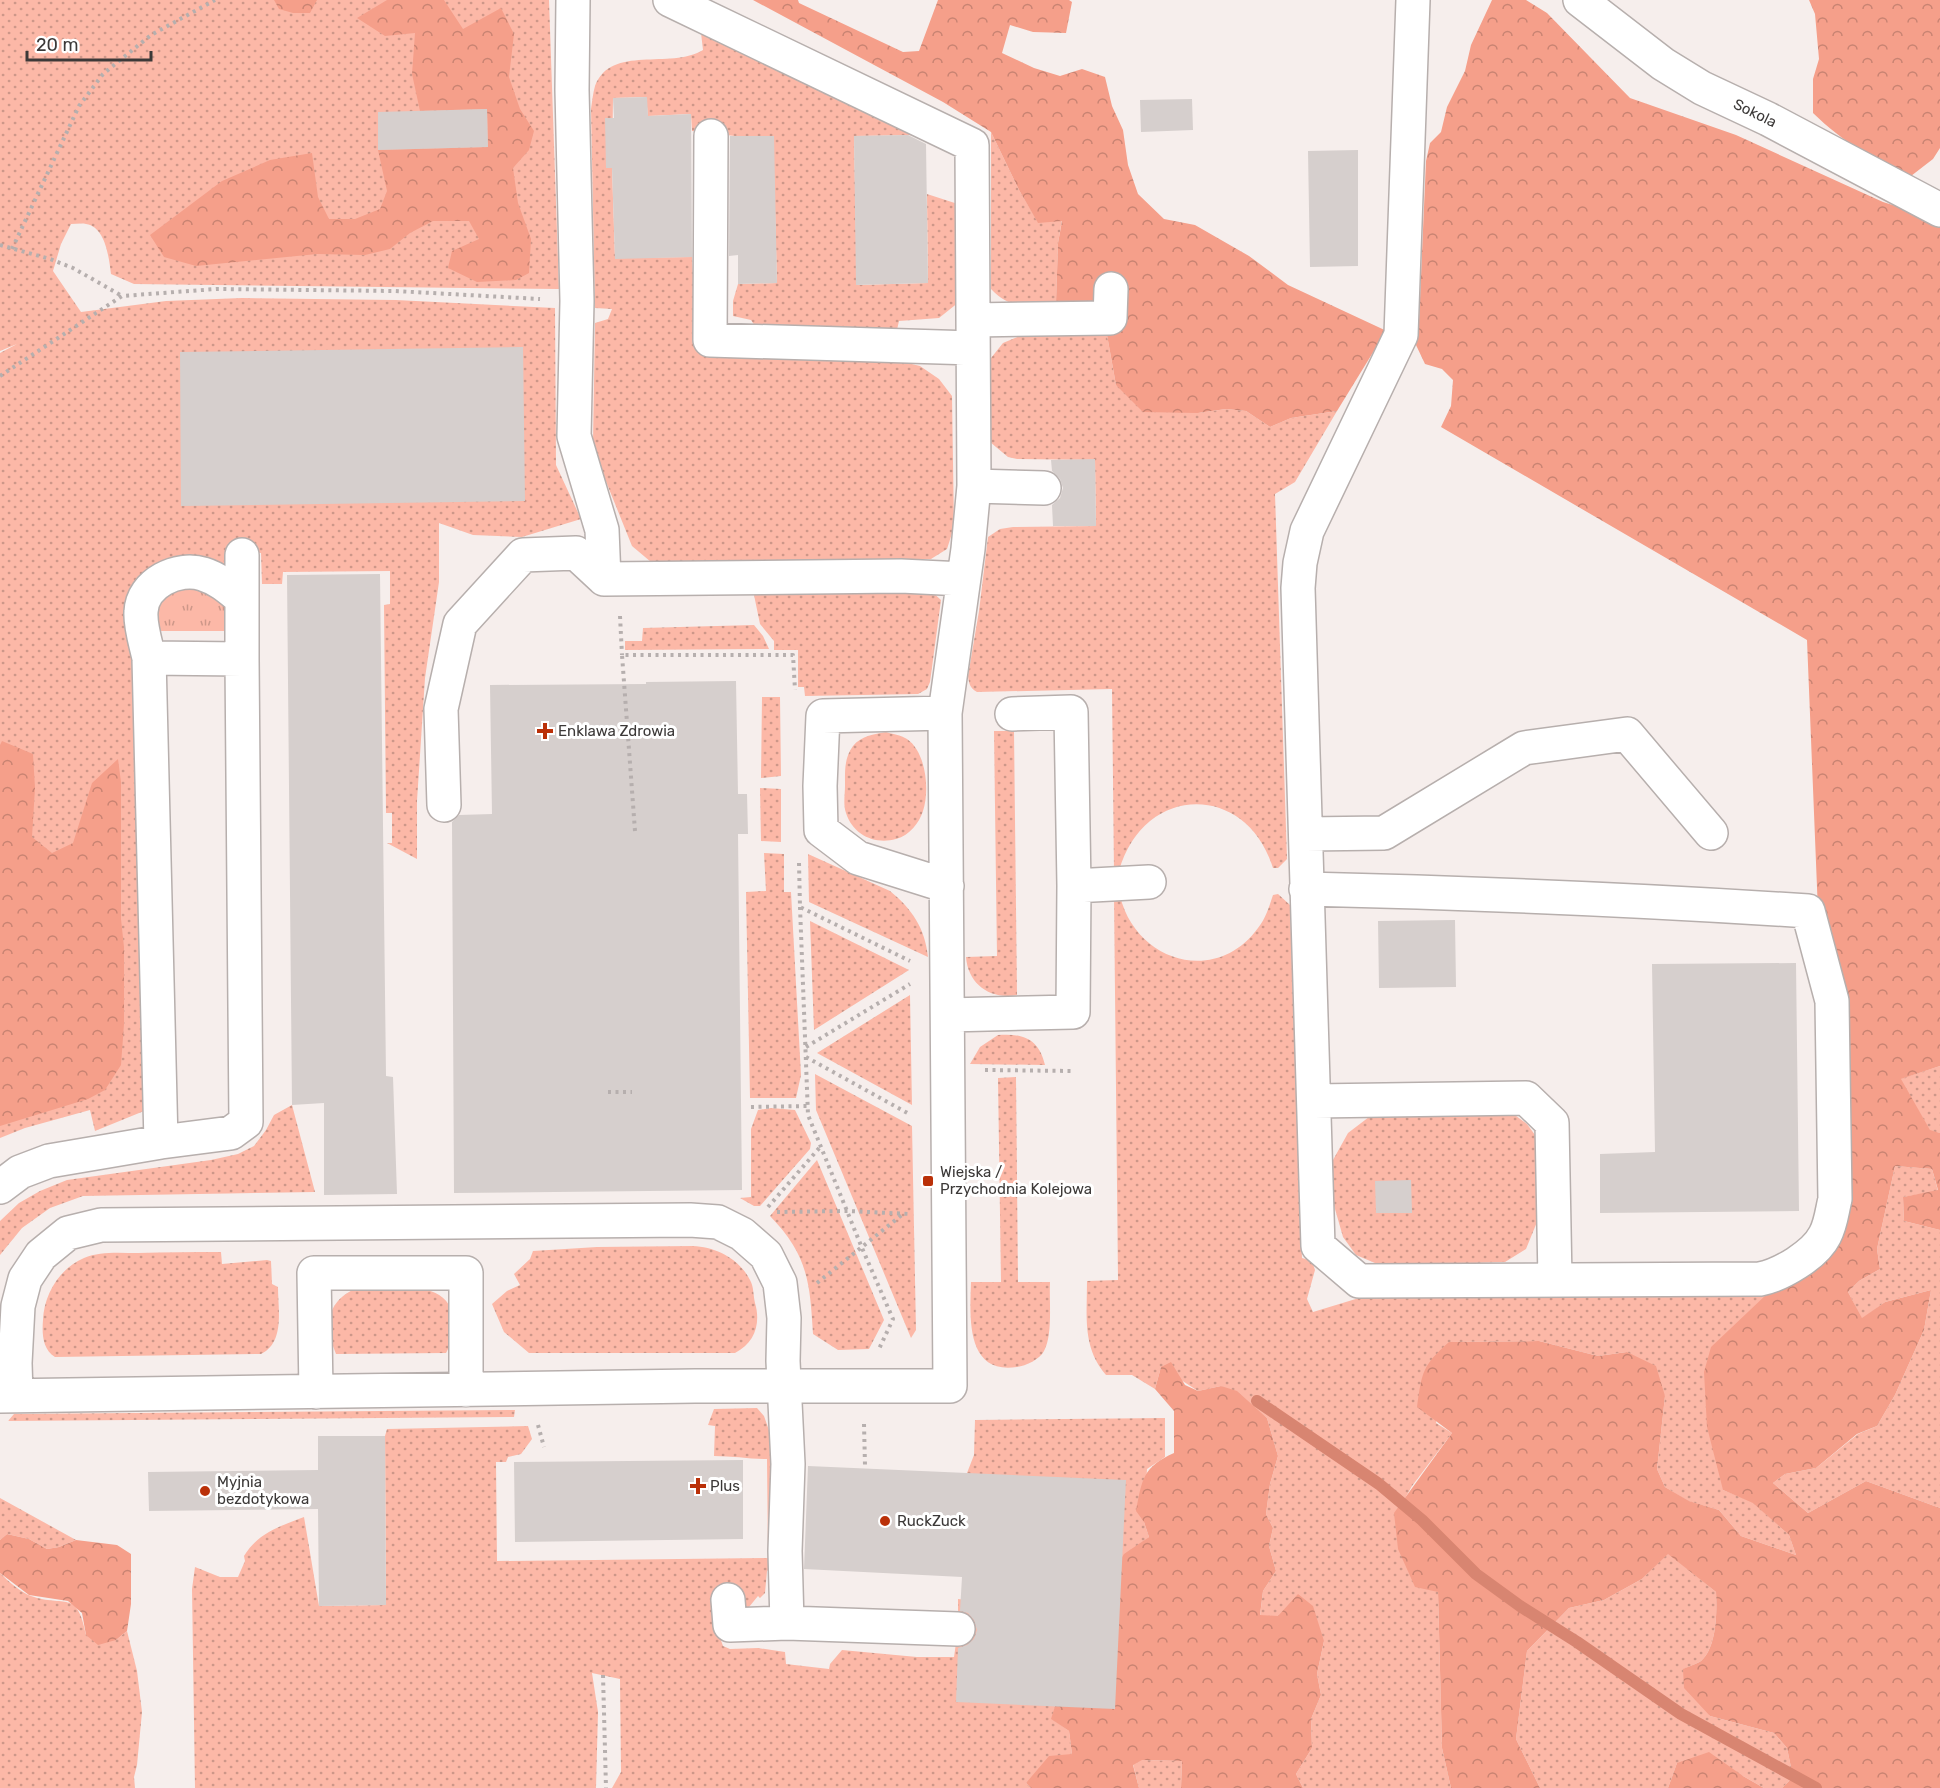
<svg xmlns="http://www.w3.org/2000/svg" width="1940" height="1788" font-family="Rubik,sans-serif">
<defs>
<pattern id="grass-dots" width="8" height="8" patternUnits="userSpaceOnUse" patternTransform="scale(1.5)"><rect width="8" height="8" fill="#fcb8a7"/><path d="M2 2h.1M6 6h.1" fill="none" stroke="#cd9789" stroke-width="1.8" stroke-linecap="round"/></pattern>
<pattern id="forest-crowns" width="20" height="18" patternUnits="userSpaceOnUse" patternTransform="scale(1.5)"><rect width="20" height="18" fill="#f59f8a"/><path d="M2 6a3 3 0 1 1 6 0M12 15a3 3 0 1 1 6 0" fill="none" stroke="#c88372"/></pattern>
<pattern id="park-tufts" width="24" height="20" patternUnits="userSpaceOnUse" patternTransform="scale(1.5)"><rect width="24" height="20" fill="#fcb8a7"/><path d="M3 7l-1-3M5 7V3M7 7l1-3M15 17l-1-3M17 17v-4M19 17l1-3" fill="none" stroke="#cd9789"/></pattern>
</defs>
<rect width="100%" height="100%" fill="#f6eeec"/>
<path fill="url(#grass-dots)" d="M 0,0 L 549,0 L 559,289 L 134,284 L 111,274 C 109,259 106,227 86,224 C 82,223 76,224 71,224 L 61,244 L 53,271 L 81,312 L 166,301 L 242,298 L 396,300 L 555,308 L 556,465 L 581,519 L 522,537 L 473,535 L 439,523 L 439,582 L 425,678 L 417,801 L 417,859 L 387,843 L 392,843 L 392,813 L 386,813 L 384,605 L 390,604 L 390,571 L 283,572 L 282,584 L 262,584 L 261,553 L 238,553 L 238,574 L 125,616 L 125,628 L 132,652 L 144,1111 L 95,1131 L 90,1110 L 25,1128 L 0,1138 L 0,353 L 17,344 L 0,351 Z
M 701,33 L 926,135 L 854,136 L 857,285 L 928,283 L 927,194 L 964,206 L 959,302 L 939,318 L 899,321 L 896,334 L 757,329 L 751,320 L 733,316 L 733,301 L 738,284 L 777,283 L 773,136 L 735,136 L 692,131 L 691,114 L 648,116 L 646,97 L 613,98 L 612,168 L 615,258 L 692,257 L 696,328 L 887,358 L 920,366 L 939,379 L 952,396 L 954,527 L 947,549 L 931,559 L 651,562 L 632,546 L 603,474 L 593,441 L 595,323 L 608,319 L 612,309 L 595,308 L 591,109 C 592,102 593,93 595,86 C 611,44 670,70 703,50 Z
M 991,132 L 1019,190 L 1038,222 L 1062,220 L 1058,243 L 1056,303 C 1028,306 1012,311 991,289 Z
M 1027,333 L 1107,335 L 1116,385 L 1198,413 L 1226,409 L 1246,411 L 1270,427 L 1291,418 L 1337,411 L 1295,482 L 1275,494 L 1287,859 L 1278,868 L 1273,868 C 1246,781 1143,784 1119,871 L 1114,872 L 1112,689 L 977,692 C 970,688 969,684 968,676 L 979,611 L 988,537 L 1000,529 L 1013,527 L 1096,526 L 1095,460 L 1017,459 L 1008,457 L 990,442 L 991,358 L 1003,343 Z
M 930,590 L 941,600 L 930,682 L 927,689 L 918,694 L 805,696 L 804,687 L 798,687 L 798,650 L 774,650 L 774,641 L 760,624 L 754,595 Z
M 754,625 L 763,636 L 769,649 L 625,650 L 625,641 L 642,641 L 643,628 Z
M 762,697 L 780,697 L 781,776 L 761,778 Z
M 994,731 L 1014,731 L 1017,995 C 990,1000 968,984 966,957 L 997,956 Z
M 886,732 C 892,734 901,735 907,739 C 926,752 930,790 923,811 C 919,823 910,835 896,839 C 875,845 853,835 846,813 C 843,805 845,794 845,786 C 845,772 844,758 853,746 C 861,736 874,734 886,732 Z
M 760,788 L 781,789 L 781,842 L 761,841 Z
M 764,853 L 784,854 L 784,892 L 791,892 L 801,1075 L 796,1098 L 750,1098 L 746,892 L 766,891 Z
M 808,854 L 890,891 C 912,909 925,928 928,957 L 809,902 Z
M 1278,894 L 1290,905 L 1302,1258 L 1312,1261 L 1315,1270 L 1307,1299 L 1313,1312 L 1359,1298 L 1768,1293 L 1723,1490 L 1753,1502 L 1789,1535 L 1796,1555 L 1741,1536 L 1719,1510 L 1688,1501 L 1665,1487 L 1657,1469 L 1665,1396 L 1627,1352 L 1598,1356 L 1539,1341 L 1449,1342 L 1436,1423 L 1452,1433 L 1412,1486 L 1395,1516 L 1438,1592 L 1442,1748 L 1451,1788 L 1303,1788 L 1296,1774 L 1312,1748 L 1311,1719 L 1321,1695 L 1317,1674 L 1324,1641 L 1278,1616 L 1260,1616 L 1263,1591 L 1276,1571 L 1269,1546 L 1273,1528 L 1266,1514 L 1270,1484 L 1278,1456 L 1267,1418 L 1252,1406 L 1221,1386 L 1198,1391 L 1161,1367 L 1155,1389 L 1132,1375 L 1106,1375 C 1082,1348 1087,1315 1087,1281 L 1118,1280 L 1114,896 L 1120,896 C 1136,962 1216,986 1258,928 C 1266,918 1269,907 1273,895 Z
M 810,921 L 909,970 L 814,1030 Z
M 910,995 L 912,1105 L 817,1053 Z
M 998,1035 C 1023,1033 1039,1039 1045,1065 L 970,1064 L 980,1047 Z
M 1940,1066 L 1940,1133 L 1930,1131 L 1900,1079 Z
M 815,1074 L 912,1126 L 916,1330 L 911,1338 L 816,1110 Z
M 1016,1077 L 1018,1282 L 1050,1282 C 1049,1301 1053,1335 1044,1351 C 1040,1359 1026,1366 1017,1367 C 965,1375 970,1316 971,1282 L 1001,1282 L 998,1078 Z
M 292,1105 L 315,1192 L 83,1196 L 50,1208 L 22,1228 L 0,1255 L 0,1221 L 19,1203 L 40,1191 L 67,1180 L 211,1160 L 238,1154 L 254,1146 L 266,1130 L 274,1115 Z
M 771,1108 L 795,1110 L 811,1143 L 810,1149 L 760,1206 L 754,1206 L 740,1198 L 751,1197 L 751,1129 L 758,1110 Z
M 1512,1113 L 1527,1124 L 1535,1135 L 1539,1153 L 1537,1222 L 1526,1249 L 1505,1262 L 1382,1266 L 1356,1255 L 1343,1237 L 1329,1188 L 1333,1160 L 1348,1133 L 1369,1117 Z
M 817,1160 L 884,1320 L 869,1349 L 838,1350 L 813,1334 C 810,1283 808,1255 770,1216 Z
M 1895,1166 L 1932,1169 L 1938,1191 L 1903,1197 L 1904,1221 L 1940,1230 L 1940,1508 L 1866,1481 L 1808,1513 L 1773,1483 L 1785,1474 L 1816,1468 L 1858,1434 L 1877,1426 L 1895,1395 L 1924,1330 L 1931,1290 L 1885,1302 L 1862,1319 L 1848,1292 L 1859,1281 L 1880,1269 L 1877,1249 Z
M 693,1246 C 715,1247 739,1258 750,1280 C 754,1287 753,1295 755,1303 C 761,1323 755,1343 735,1353 L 529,1353 L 504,1332 L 492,1304 L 507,1291 L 520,1285 L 514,1274 L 530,1259 L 533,1251 L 597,1247 Z
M 221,1252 L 222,1264 L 267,1260 L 271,1261 L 272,1284 L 278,1287 C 278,1310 285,1342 261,1354 L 55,1357 C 42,1349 42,1332 43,1320 C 44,1294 60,1268 84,1258 C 100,1251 120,1253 138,1253 C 166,1252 193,1252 221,1252 Z
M 363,1286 C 391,1287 455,1279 452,1321 C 451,1333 452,1343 446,1353 L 336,1354 C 323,1322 328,1297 363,1286 Z
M 757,1408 L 764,1416 L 773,1442 L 773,1566 L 767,1571 L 765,1593 L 760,1598 L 758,1596 L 749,1607 L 717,1629 L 723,1646 L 730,1649 L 758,1648 L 785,1652 L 786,1664 L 829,1669 L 830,1664 L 842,1650 L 917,1657 L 954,1657 L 958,1629 L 958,1599 L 967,1600 L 973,1586 L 962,1577 L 967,1473 L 974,1455 L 975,1420 L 1165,1418 L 1165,1457 L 1147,1469 L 1144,1522 L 1149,1537 L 1139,1545 L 1052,1719 L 1069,1731 L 1072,1754 L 1026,1783 L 1031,1788 L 612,1788 L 621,1772 L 620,1679 L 592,1673 L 598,1712 L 596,1788 L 195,1788 L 192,1589 L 195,1567 L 220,1577 L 238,1577 L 245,1561 L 244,1556 C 259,1532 279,1527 304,1517 L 319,1606 L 386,1605 L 385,1436 L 387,1429 L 528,1426 L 532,1439 L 521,1454 L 508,1457 L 506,1462 L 496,1462 L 497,1561 L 768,1558 L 767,1459 C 749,1459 732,1456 714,1456 L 715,1426 L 708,1425 L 714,1409 Z
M 515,1410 L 514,1417 L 8,1421 L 14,1414 Z
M 0,1498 L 76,1540 L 59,1547 L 47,1549 L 29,1539 L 7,1534 L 0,1540 Z
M 1668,1553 L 1716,1592 C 1717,1611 1717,1647 1701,1661 C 1697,1664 1689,1666 1684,1669 L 1710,1716 L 1774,1733 L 1787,1748 L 1793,1777 L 1782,1788 L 1764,1788 L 1743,1776 L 1677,1763 L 1668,1788 L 1540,1788 L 1516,1739 L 1527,1651 L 1569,1608 L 1604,1600 L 1642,1579 Z
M 0,1573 C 8,1581 20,1592 31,1596 C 65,1608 77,1588 86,1635 L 116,1640 L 127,1631 L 137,1671 L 142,1712 L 137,1765 L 134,1777 L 135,1788 L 0,1788 Z
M 1141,1760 L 1182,1761 L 1181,1788 L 1139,1788 L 1133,1764 Z"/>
<path fill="url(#forest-crowns)" d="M 274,0 L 317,0 L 310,13 L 293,13 L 279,9 Z
M 387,0 L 444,0 L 463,29 L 501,8 L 514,34 L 509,77 L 520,109 L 534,131 L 529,150 L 513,168 L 518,203 L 531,239 L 529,273 L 516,280 L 477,282 L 448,268 L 452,251 L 479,239 L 469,221 L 433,221 L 410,233 L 390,249 L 365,255 L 317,254 L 196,266 L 164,257 L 150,235 L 222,181 L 270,160 L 312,153 L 318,197 L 329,219 L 355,219 L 380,209 L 387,191 L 378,150 L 488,147 L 487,109 L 420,111 L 412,74 L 415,33 L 385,36 L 357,18 Z
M 753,0 L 798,0 L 799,3 L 903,52 L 919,51 L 938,0 L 1069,0 L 1072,2 L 1066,33 L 1033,32 L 1010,25 L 1002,53 L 1034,68 L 1060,76 L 1082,69 L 1105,77 L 1112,106 L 1123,130 L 1128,165 L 1138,194 L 1164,219 L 1195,225 L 1249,256 L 1288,285 L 1391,333 L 1380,341 L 1337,411 L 1291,418 L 1270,427 L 1246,411 L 1226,409 L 1198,413 L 1143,412 L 1116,385 L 1107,335 L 1116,306 L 1056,303 L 1058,243 L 1062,221 L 1038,223 L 1019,190 L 991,132 L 943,102 Z
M 1492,0 L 1526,0 L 1547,13 L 1630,98 L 1736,135 L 1883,202 L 1925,215 L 1940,223 L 1940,1066 L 1901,1079 L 1930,1130 L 1940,1133 L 1940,1230 L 1904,1221 L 1903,1197 L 1938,1190 L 1932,1169 L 1895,1166 L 1877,1249 L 1880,1269 L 1859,1281 L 1848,1292 L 1862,1318 L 1885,1302 L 1931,1290 L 1924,1330 L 1895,1395 L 1877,1426 L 1857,1434 L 1816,1468 L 1785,1474 L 1773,1483 L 1808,1513 L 1866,1481 L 1940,1508 L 1940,1788 L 1782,1788 L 1793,1777 L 1787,1748 L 1774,1733 L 1710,1716 L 1684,1688 L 1683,1669 C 1689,1666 1697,1664 1701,1661 C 1717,1647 1717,1611 1716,1592 L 1668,1554 L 1642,1579 L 1604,1600 L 1569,1608 L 1527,1651 L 1516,1739 L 1540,1788 L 1451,1788 L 1442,1748 L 1438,1592 L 1415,1587 L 1398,1549 L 1394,1513 L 1452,1433 L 1417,1407 C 1422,1372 1422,1366 1449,1342 L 1539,1341 L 1598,1356 L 1627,1352 L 1656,1366 L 1665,1396 L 1657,1469 L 1665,1487 L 1689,1501 L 1719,1510 L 1741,1536 L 1796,1555 L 1789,1535 L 1753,1503 L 1723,1490 L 1707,1427 L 1704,1372 L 1711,1347 L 1768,1293 L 1839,1241 C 1848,1228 1849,1216 1851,1200 L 1818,912 L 1807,640 L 1441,427 L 1451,406 L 1453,380 L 1442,369 L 1425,364 L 1416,345 L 1419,322 L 1426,161 L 1430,143 L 1441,132 L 1447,107 L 1465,71 L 1471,45 Z
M 1809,0 L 1940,0 L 1940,148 L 1933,159 L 1911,176 C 1873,160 1843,142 1813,113 L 1813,79 L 1819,59 L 1815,14 Z
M 2,741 L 33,754 L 35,788 L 32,837 L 52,853 L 73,843 L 92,783 L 118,759 L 121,782 L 121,919 L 124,947 L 124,1024 L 121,1065 L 105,1090 L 88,1099 L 0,1126 L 0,745 Z
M 1171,1362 L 1185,1385 L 1198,1391 L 1221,1386 L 1237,1391 L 1267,1418 L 1278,1456 L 1270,1484 L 1266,1514 L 1273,1528 L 1269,1546 L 1276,1571 L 1263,1591 L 1260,1615 L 1278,1616 L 1298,1594 L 1313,1606 L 1324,1641 L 1317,1674 L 1321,1695 L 1311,1719 L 1312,1748 L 1296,1774 L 1303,1788 L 1181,1788 L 1182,1761 L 1142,1760 L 1133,1765 L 1139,1788 L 1031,1788 L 1026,1783 L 1049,1756 L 1072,1754 L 1069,1731 L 1051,1719 L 1059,1694 L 1102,1588 L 1124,1554 L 1149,1537 L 1144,1522 L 1136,1511 C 1142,1479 1143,1467 1174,1453 L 1174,1411 L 1155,1389 L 1161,1367 Z
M 7,1534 L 29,1539 L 47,1549 L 59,1547 L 76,1540 L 117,1545 L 131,1554 L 131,1604 L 127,1631 L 116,1640 L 98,1645 L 86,1635 L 82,1613 L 68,1601 L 29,1595 L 0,1573 L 0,1540 Z
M 1709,1752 L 1743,1776 L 1764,1788 L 1668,1788 L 1677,1763 Z"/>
<path fill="url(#park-tufts)" d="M 183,587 L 199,587 L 225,605 L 231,631 L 156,631 L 156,604 L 167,593 Z"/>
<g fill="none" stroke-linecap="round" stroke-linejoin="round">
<path stroke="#d88571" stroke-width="12" d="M 1257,1401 L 1379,1484 L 1422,1520 L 1476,1574 L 1520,1606 L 1577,1642 L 1681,1714 L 1816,1788"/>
</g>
<path fill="#d6cfcd" d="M 647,97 L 648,116 L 691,114 L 692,257 L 615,259 L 612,168 L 606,168 L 605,118 L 614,118 L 613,98 Z
M 1192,99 L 1193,130 L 1141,132 L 1140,100 Z
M 487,109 L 488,147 L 378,150 L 378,112 Z
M 908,135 L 926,144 L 928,283 L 856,285 L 854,136 Z
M 730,136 L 774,136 L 777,283 L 738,284 L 738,255 L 729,256 Z
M 1358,150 L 1358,266 L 1310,267 L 1308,151 Z
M 523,347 L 525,501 L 181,506 L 180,352 Z
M 1095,459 L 1096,526 L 1053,526 L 1052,505 L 1060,498 L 1063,488 L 1060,479 L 1052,471 L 1051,460 Z
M 380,574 L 386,1076 L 393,1077 L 397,1194 L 324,1195 L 324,1103 L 292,1105 L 287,575 Z
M 736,681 L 738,794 L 747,794 L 748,834 L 738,834 L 742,1190 L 454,1193 L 452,822 L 459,815 L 492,814 L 490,685 L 646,684 L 646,682 Z
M 1455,920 L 1456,987 L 1379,988 L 1378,921 Z
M 1796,963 L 1799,1211 L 1600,1213 L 1600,1154 L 1655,1152 L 1652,964 Z
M 1411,1180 L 1412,1213 L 1376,1213 L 1375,1181 Z
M 318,1436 L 385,1436 L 386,1605 L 319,1606 L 318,1509 L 149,1511 L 148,1472 L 318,1470 Z
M 743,1460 L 743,1539 L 515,1542 L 514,1462 Z
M 808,1466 L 1126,1480 L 1115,1709 L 956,1702 L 958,1648 L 967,1645 L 974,1639 L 977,1630 L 974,1620 L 968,1613 L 960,1611 L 962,1577 L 804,1569 Z"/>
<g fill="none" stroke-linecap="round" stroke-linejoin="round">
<g stroke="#b7afad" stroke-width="36">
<path id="minor" d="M 573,0 L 572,90 L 577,301 L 574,436 L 602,530 L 604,579
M 1580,0 L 1663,64 L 1702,88 L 1768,119 L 1940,210
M 711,136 L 710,340 L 973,348
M 973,320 L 1110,318 L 1111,289
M 974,486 L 1044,488
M 242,555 L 242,659
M 149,658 C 146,644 140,626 141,612 C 142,583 178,566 203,574 C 219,579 230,589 242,599
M 945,713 L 823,716 L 820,786 L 821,830 L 858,858 L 947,886
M 444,805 L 441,709 L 460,624 L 523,555 L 576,553 L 604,579 L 901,576 L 963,579
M 1306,834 L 1384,833 L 1524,748 L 1627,734 L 1711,833
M 1074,886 L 1149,882
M 1306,889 C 1474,893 1641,900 1808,911 L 1832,1001 L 1835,1199 C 1832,1211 1831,1224 1825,1235 C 1815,1255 1781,1275 1760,1279 L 1359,1281 L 1318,1246 C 1311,1027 1306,808 1298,588 L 1300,563 L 1307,531 L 1401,335 L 1413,0
M 948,1015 L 1073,1012 L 1074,886 L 1071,712 L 1012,714
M 1314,1101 L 1526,1098 L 1552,1123 L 1555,1280
M 0,1187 L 20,1172 L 49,1161 L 161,1142 L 231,1133 L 246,1122 L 242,659 L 149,658 L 161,1142
M 316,1392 L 314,1273 L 466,1273 L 466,1390
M 16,1395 L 15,1363 L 18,1306 L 25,1279 L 41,1255 L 68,1233 L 101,1225 L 690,1220 L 718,1222 L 742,1234 L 766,1255 L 780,1283 L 784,1318 L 783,1361 L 788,1464 L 785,1551 L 787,1623 L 730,1625 L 728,1600
M 0,1396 L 695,1386 L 950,1386 L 945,713 L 968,549 L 974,486 L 972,145 L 670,0
M 787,1623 L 958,1629"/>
</g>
<path stroke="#b6afae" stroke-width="4" stroke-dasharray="3 4.5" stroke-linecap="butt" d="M 0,245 L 50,259 L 73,268 L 122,296
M 12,249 L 79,106 L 103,74 L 151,35 L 215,0
M 0,376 L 122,296 L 216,289 L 395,291 L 540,299
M 620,616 L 622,655
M 635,831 L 622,655 L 793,655 L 795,690
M 799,863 L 800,907 L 910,961
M 800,907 L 808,1115 L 862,1248 L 893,1319 L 879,1349
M 806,1047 L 910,984
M 806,1057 L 911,1115
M 985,1070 L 1073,1071
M 608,1092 L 632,1092
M 751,1107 L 808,1106
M 768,1207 L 821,1146
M 777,1212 L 848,1211 L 910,1214
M 817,1283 L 903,1214
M 864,1424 L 865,1465
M 538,1425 L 544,1447
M 603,1675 L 606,1788"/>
<use href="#minor" stroke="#fff" stroke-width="33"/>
</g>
<g fill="#ba3008" stroke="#fff" stroke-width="2">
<path d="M542 722h6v6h6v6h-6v6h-6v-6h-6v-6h6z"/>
<rect x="922" y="1175" width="12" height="12" rx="3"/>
<path d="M695 1477h6v6h6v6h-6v6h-6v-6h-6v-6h6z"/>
<circle cx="205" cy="1491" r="6"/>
<circle cx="885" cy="1521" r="6"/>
</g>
<g text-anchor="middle" stroke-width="6" stroke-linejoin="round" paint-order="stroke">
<g font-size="15" fill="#3c3938" stroke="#fff">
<text transform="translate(1755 113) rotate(26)" y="5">Sokola</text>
</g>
<g font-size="15" fill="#3c3938" stroke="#fff" text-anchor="start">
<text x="558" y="736">Enklawa Zdrowia</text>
<text x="940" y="1177">Wiejska /<tspan x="940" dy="17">Przychodnia Kolejowa</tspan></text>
<text x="217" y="1487">Myjnia<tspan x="217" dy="17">bezdotykowa</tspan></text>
<text x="710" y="1491">Plus</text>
<text x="897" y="1526">RuckZuck</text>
</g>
</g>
<path d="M27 51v9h124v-9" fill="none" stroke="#3c3938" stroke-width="3"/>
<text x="36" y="51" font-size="18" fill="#3c3938" stroke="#ffffff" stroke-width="4.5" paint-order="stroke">20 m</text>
</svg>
